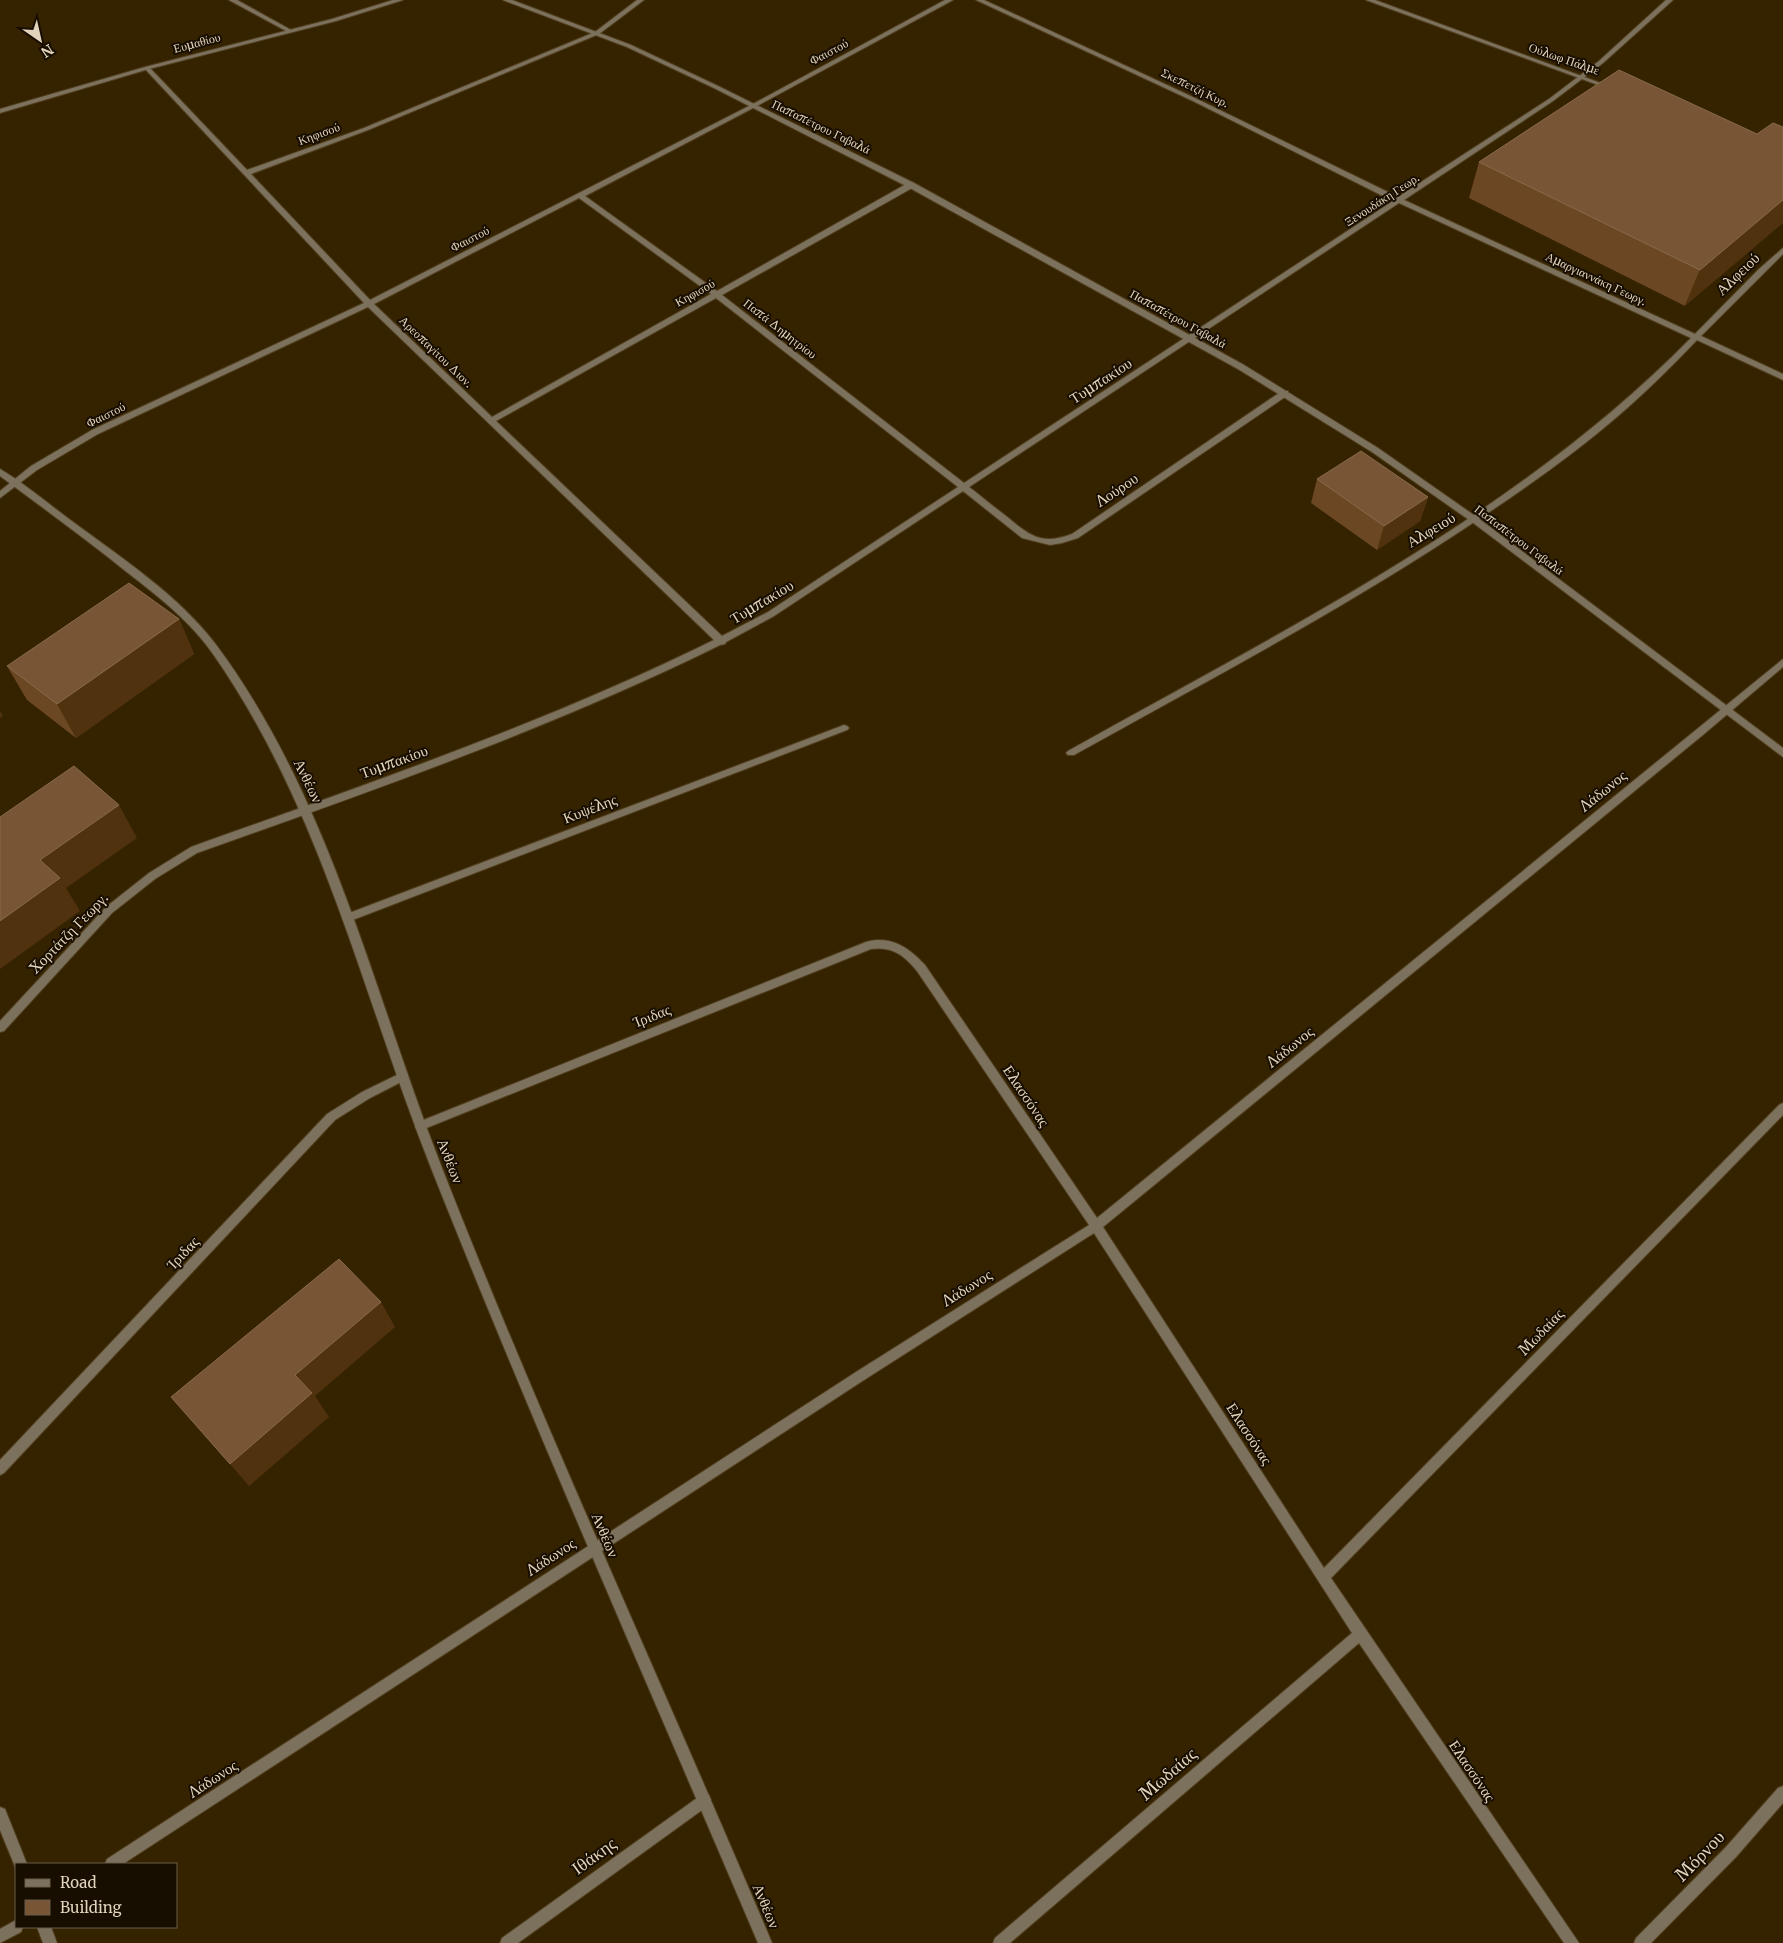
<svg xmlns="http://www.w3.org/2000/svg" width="1783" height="1943" font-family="Merriweather,serif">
<rect width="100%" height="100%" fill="#352300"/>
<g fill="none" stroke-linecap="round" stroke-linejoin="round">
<g stroke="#513f1e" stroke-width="2">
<path id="minor" d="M 229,0 L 237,0 L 293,31 L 288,32 Z
M 637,0 L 644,0 L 599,34 L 368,130 L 251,174 L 370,300 L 751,105 L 945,0 L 953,0 L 755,107 L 585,196 L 717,291 L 908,183 L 914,183 L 914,187 L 722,295 L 964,483 L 1393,201 L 1193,101 L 976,0 L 984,0 L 1197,99 L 1398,197 L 1549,99 L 1599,61 L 1666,0 L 1673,0 L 1603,63 L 1553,101 L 1404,200 L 1695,334 L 1759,269 L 1783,248 L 1783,254 L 1701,336 L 1783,374 L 1783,380 L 1697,340 C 1671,367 1646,392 1618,416 C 1567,460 1510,499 1453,536 C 1331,616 1201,684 1074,755 L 1068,755 L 1066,753 L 1068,751 C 1285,629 1515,517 1691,338 L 1399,203 L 969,487 C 982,497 994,507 1006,516 C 1029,535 1041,546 1072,534 L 1282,391 L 1288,391 L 1288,395 L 1078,538 L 1062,543 L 1050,545 L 1022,538 L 963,491 L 774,616 L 726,642 L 725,644 L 720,645 C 552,728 374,790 197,853 L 155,879 L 112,913 L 4,1031 L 0,1032 L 0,1021 L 106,907 L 149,873 L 191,847 C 367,784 546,723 714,640 L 368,307 L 98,434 L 37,470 L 0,498 L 0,491 L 31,466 L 92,430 L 364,303 L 145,69 L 145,67 L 149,67 L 247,170 L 364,128 L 595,32 ZM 579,198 L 711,294 L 492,417 L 374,304 ZM 716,298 L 958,487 L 768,612 L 722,636 L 496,421 Z
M 1783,659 L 1783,667 L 1704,734 L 1103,1227 L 1324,1568 L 1779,1105 L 1783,1103 L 1783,1115 L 1331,1578 L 1579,1943 L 1564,1943 L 1359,1643 L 1010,1943 L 993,1943 L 995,1938 L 1352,1633 L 1094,1233 L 864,1380 L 123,1864 L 105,1864 L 107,1859 L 856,1372 L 1089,1225 L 917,971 C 904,955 892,946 871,949 L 424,1129 L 420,1131 L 416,1129 L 415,1126 L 416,1123 L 866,942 C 891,935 909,948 925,965 L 1097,1218 Z
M 844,725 L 847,726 L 849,728 L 847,730 L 350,921 L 344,921 L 342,918 L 344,915 Z
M 403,1072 L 407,1073 L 408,1076 L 407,1079 L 370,1098 L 335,1120 L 4,1473 L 0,1475 L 0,1460 L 327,1114 L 362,1092 Z
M 1783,1786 L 1783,1803 L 1736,1857 L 1651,1943 L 1634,1943 L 1636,1938 L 1726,1847 L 1778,1788 Z
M 704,1793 L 709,1795 L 711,1800 L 709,1805 L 518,1943 L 500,1943 L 502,1938 Z
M 0,1807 L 5,1809 L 27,1864 L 16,1864 L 16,1869 L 0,1830 Z
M 16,1920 L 16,1927 L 23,1927 L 21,1932 L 0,1943 L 0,1929 Z
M 37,1927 L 51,1927 L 57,1943 L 43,1943 Z"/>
</g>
<g stroke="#513f1e" stroke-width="2">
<path id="tertiary" d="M 393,0 L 403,0 L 336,21 L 149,69 L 0,113 L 0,109 L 145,67 L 332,19 Z
M 503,0 L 512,0 L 631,45 L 718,86 L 914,183 L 1244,365 L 1378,448 L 1478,518 L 1783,748 L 1783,757 L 1472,522 L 1372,452 L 1238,369 L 908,187 L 714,88 L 627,47 Z
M 1366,0 L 1375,0 L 1614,88 L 1609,89 Z
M 0,469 C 24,483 46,502 69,519 C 119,556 180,596 217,646 C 331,800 373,992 442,1168 C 544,1429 663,1684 772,1943 L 758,1943 C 649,1687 536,1432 433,1173 C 363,998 323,811 213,654 C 191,622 159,597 128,573 C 86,539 43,508 0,476 Z"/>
</g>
<use href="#minor" fill="#7c715d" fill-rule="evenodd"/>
<use href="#tertiary" fill="#7c715d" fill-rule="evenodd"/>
</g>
<path fill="#6b4724" d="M 1757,134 L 1685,306 L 1469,198 L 1479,162 Z
M 1317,479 L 1428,497 L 1420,521 L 1377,550 L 1311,503 Z
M 179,619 L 194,654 L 76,738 L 27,700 L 7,666 Z"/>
<path fill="#50320f" d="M 1783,200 L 1783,223 L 1685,306 L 1700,270 Z
M 1428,497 L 1420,521 L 1377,550 L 1384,526 Z
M 179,619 L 194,654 L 76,738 L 57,704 Z
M 0,711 L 3,716 L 0,718 Z
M 119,805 L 137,838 L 66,888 L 80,911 L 0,969 L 0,921 L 40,860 Z
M 381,1302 L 395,1327 L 315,1396 L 329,1417 L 249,1486 L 230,1464 L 295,1375 Z"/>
<path fill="#785635" stroke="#886a4a" d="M 1619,70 L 1757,134 L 1773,123 L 1783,127 L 1783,200 L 1700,270 L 1479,162 Z
M 1361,451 L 1428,497 L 1384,526 L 1317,479 Z
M 129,583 L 179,619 L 57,704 L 7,666 Z
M 74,766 L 119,805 L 40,860 L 60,878 L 0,921 L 0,817 Z
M 339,1259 L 381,1302 L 295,1375 L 312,1393 L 230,1464 L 171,1397 Z"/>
<g text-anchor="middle" stroke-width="4" stroke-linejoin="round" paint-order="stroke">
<g font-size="12" fill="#e2d4bc" stroke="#180e00">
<text transform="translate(197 43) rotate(-15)" y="4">Ευμαθίου</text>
<text transform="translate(829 52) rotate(-28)" y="4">Φαιστού</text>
<text transform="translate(1564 59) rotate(19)" y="4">Ούλωφ Πάλμε</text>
<text transform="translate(1195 88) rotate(26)" y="4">Σκεπετζή Κυρ.</text>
<text transform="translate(821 127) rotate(26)" y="4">Παπαπέτρου Γαβαλά</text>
<text transform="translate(319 134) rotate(-20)" y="4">Κηφισού</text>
<text transform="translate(1382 200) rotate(-33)" y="4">Ξενουδάκη Γεωρ.</text>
<text transform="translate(470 239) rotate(-27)" y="4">Φαιστού</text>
<text transform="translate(1596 279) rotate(25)" y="4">Αμαργιαννάκη Γεωργ.</text>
<text transform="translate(695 293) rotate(-29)" y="4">Κηφισού</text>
<text transform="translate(1178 319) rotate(29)" y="4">Παπαπέτρου Γαβαλά</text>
<text transform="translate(780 329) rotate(38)" y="4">Παπά Δημητρίου</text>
<text transform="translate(436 352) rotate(44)" y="4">Αρεοπαγίτου Διον.</text>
<text transform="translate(106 415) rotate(-26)" y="4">Φαιστού</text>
<text transform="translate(1519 540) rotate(37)" y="4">Παπαπέτρου Γαβαλά</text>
</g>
<g font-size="15" fill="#e2d4bc" stroke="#180e00">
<text transform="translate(1738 274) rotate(-44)" y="5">Αλφειού</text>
<text transform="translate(1101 381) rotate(-33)" y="5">Τυμπακίου</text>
<text transform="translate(1117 490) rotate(-34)" y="5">Λούρου</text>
<text transform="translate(1431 530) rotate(-31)" y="5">Αλφειού</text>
<text transform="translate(762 602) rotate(-31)" y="5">Τυμπακίου</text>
<text transform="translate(394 762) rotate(-20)" y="5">Τυμπακίου</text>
<text transform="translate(308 781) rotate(64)" y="5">Ανθέων</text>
<text transform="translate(1603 791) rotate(-39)" y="5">Λάδωνος</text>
<text transform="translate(590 809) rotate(-21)" y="5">Κυψέλης</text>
<text transform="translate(69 933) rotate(-46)" y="5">Χορτάτζη Γεωργ.</text>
<text transform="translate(652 1016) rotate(-22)" y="5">Ίριδας</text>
<text transform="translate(1290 1047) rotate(-39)" y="5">Λάδωνος</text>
<text transform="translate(1026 1096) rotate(56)" y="5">Ελασσόνας</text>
<text transform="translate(450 1161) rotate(68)" y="5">Ανθέων</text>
<text transform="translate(183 1253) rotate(-47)" y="5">Ίριδας</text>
<text transform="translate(967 1288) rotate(-32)" y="5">Λάδωνος</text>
<text transform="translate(1541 1332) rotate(-46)" y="5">Μωδαίας</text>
<text transform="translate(1249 1434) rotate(57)" y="5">Ελασσόνας</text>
<text transform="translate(605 1535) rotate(67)" y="5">Ανθέων</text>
<text transform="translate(551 1557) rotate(-33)" y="5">Λάδωνος</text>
<text transform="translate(1472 1771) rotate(56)" y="5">Ελασσόνας</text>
<text transform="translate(213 1779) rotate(-33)" y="5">Λάδωνος</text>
<text transform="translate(766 1906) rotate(67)" y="5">Ανθέων</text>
</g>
<g font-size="18" fill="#e2d4bc" stroke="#180e00">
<text transform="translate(1168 1774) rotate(-41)" y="6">Μωδαίας</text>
<text transform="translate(594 1856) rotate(-36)" y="6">Ιθάκης</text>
<text transform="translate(1700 1856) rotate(-46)" y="6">Μόρνου</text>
</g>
</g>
<rect x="15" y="1863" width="162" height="65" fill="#180e00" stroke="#695d4b"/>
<rect x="25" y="1879" width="25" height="8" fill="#7c715d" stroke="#695d4b"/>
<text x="60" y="1888" font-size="15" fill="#e2d4bc">Road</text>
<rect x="25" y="1900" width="25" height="15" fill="#785635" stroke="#695d4b"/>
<text x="60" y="1913" font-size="15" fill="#e2d4bc">Building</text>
<g transform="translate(40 40) rotate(146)" stroke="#180e00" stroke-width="4" paint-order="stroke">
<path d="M0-4L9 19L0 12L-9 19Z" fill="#e2d4bc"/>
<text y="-8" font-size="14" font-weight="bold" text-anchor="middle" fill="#e2d4bc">N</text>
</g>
</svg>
